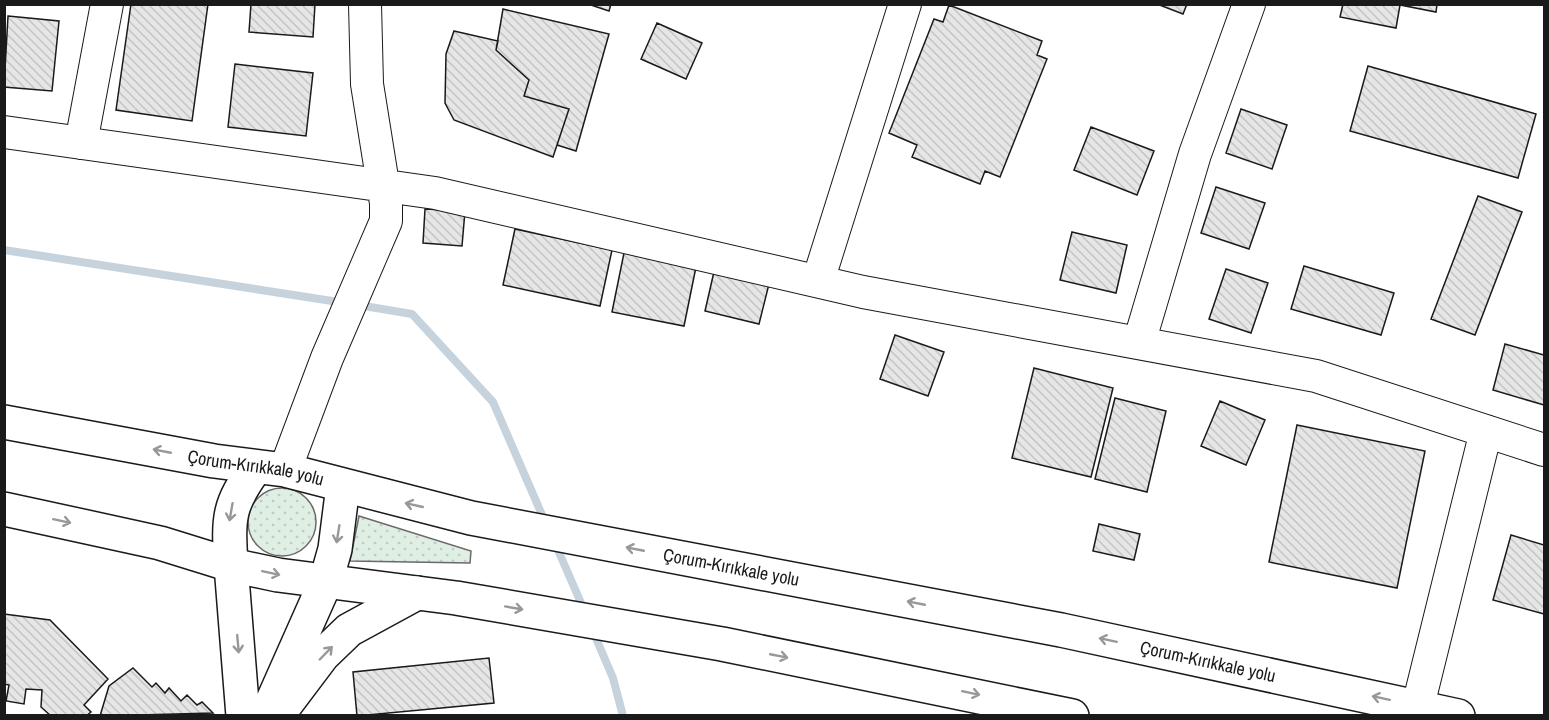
<svg xmlns="http://www.w3.org/2000/svg" width="1549" height="720" font-family="'Archivo Narrow',sans-serif">
<defs>
<pattern id="grass-dots" width="8" height="8" patternUnits="userSpaceOnUse" patternTransform="scale(1.5)"><rect width="8" height="8" fill="#e0efe3"/><path d="M2 2h.1M6 6h.1" fill="none" stroke="#c0ccc2" stroke-width="1.8" stroke-linecap="round"/></pattern>
<pattern id="building-back-hatch" width="6" height="6" patternUnits="userSpaceOnUse" patternTransform="scale(1.5)"><rect width="6" height="6" fill="#e6e6e6"/><path d="M-1 5l2 2M0 0l6 6M5-1l2 2" fill="none" stroke="#c5c5c5"/></pattern>
</defs>
<rect width="100%" height="100%" fill="#fff"/>
<path fill="url(#grass-dots)" stroke="#6a6a6a" stroke-width="1.5" d="M248 522a34 34 0 1 1 68 0a34 34 0 1 1-68 0Z
M 359,516 L 471,551 L 470,563 L 350,561 Z"/>
<g fill="none" stroke-linecap="round" stroke-linejoin="round">
<path stroke="#c6d2dc" stroke-width="8" d="M 4,250 L 345,303
M 358,305 L 412,314 L 493,402 L 546,524
M 554,541 L 585,612
M 592,629 L 613,678 L 623,716"/>
</g>
<path fill="url(#building-back-hatch)" stroke="#1a1a1a" stroke-width="1.5" d="M 131,4 L 208,4 L 192,121 L 116,110 Z
M 251,4 L 315,4 L 313,37 L 249,32 Z
M 588,4 L 611,4 L 609,11 Z
M 1157,4 L 1187,4 L 1183,14 Z
M 1343,4 L 1437,4 L 1436,12 L 1400,5 L 1396,28 L 1340,17 Z
M 949,5 L 1042,41 L 1037,55 L 1047,59 L 1000,177 L 985,171 L 980,184 L 912,157 L 917,145 L 889,133 L 934,19 L 943,22 Z
M 503,9 L 609,34 L 576,151 L 557,145 L 569,109 L 524,96 L 529,80 L 496,50 Z
M 8,16 L 59,21 L 52,91 L 4,87 Z
M 657,23 L 702,43 L 686,79 L 641,59 Z
M 454,31 L 498,41 L 496,50 L 529,80 L 524,96 L 569,109 L 553,157 L 454,120 L 445,103 L 446,54 Z
M 235,64 L 313,73 L 306,136 L 228,127 Z
M 1368,66 L 1536,114 L 1518,178 L 1350,131 Z
M 1241,109 L 1287,125 L 1272,169 L 1226,153 Z
M 1091,127 L 1154,151 L 1137,195 L 1074,170 Z
M 1216,187 L 1265,203 L 1249,249 L 1201,233 Z
M 1478,196 L 1522,212 L 1475,335 L 1431,319 Z
M 425,209 L 465,211 L 462,246 L 423,243 Z
M 515,229 L 612,250 L 600,306 L 503,285 Z
M 1072,232 L 1127,245 L 1116,293 L 1060,280 Z
M 625,248 L 697,262 L 684,326 L 612,312 Z
M 716,263 L 771,276 L 759,324 L 705,311 Z
M 1304,266 L 1394,293 L 1381,335 L 1291,309 Z
M 1226,269 L 1268,283 L 1251,333 L 1209,319 Z
M 895,335 L 944,352 L 928,396 L 880,379 Z
M 1505,344 L 1544,355 L 1544,405 L 1493,390 Z
M 1034,368 L 1113,388 L 1091,477 L 1012,458 Z
M 1115,398 L 1166,411 L 1147,492 L 1095,479 Z
M 1220,401 L 1265,420 L 1246,465 L 1201,446 Z
M 1297,425 L 1425,451 L 1397,588 L 1269,562 Z
M 1099,524 L 1140,534 L 1134,560 L 1093,551 Z
M 1511,535 L 1544,545 L 1544,614 L 1493,600 Z
M 4,614 L 50,620 L 108,679 L 84,705 L 91,712 L 86,716 L 51,716 L 41,707 L 42,690 L 26,689 L 24,704 L 6,701 L 9,685 L 4,684 Z
M 489,658 L 494,703 L 357,716 L 353,672 Z
M 133,668 L 152,687 L 156,683 L 165,693 L 169,688 L 181,701 L 187,695 L 197,705 L 202,702 L 213,713 L 100,716 L 109,686 Z"/>
<g fill="none" stroke-linecap="round" stroke-linejoin="round">
<g stroke="#1a1a1a" stroke-width="34">
<path id="minor" d="M 4,132 L 435,193 L 863,292 L 1316,376 L 1544,450
M 81,143 L 107,4
M 818,281 L 905,4
M 1139,343 L 1195,154 L 1249,4
M 285,470 L 327,358 L 386,221 L 386,203 L 367,84 L 365,4
M 1418,706 L 1486,431"/>
</g>
<g stroke="#1a1a1a" stroke-width="36">
<path id="major" d="M 231,565 L 243,716
M 266,716 L 326,581"/>
</g>
<g stroke="#1a1a1a" stroke-width="36">
<g id="highway">
<path id="s1" d="M 4,422 L 214,461 L 285,470 L 471,518 L 1061,630 L 1458,716"/>
<path d="M 4,509 L 160,543 L 231,565 L 278,575 L 456,598 L 722,644 L 1072,716"/>
<path d="M 231,565 C 228,517 228,505 256,467"/>
<path d="M 326,581 L 335,549 L 343,486"/>
<path d="M 277,716 L 323,655 L 349,630 L 417,593"/>
</g>
</g>
<use href="#minor" stroke="#fff" stroke-width="32"/>
<use href="#major" stroke="#fff" stroke-width="33"/>
<use href="#highway" stroke="#fff" stroke-width="33"/>
</g>
<defs><path id="oneway-shaft" d="M-6 0H5M1.5-3L5.5 0L1.5 3" fill="none" stroke-width="1.6" stroke-linecap="round" stroke-linejoin="round" transform="scale(1.5)"/></defs>
<g stroke="#989898">
<use href="#oneway-shaft" transform="translate(162 451) rotate(-169)"/>
<use href="#oneway-shaft" transform="translate(414 505) rotate(-167)"/>
<use href="#oneway-shaft" transform="translate(231 512) rotate(100)"/>
<use href="#oneway-shaft" transform="translate(62 521) rotate(12)"/>
<use href="#oneway-shaft" transform="translate(338 534) rotate(99)"/>
<use href="#oneway-shaft" transform="translate(635 549) rotate(-169)"/>
<use href="#oneway-shaft" transform="translate(271 573) rotate(12)"/>
<use href="#oneway-shaft" transform="translate(916 603) rotate(-169)"/>
<use href="#oneway-shaft" transform="translate(514 608) rotate(10)"/>
<use href="#oneway-shaft" transform="translate(1108 640) rotate(-168)"/>
<use href="#oneway-shaft" transform="translate(238 644) rotate(85)"/>
<use href="#oneway-shaft" transform="translate(326 653) rotate(-46)"/>
<use href="#oneway-shaft" transform="translate(779 656) rotate(11)"/>
<use href="#oneway-shaft" transform="translate(971 693) rotate(12)"/>
<use href="#oneway-shaft" transform="translate(1381 698) rotate(-168)"/>
</g>
<g text-anchor="middle" stroke-width="4.5" stroke-linejoin="round" paint-order="stroke">
<g font-size="18" fill="#1a1a1a" stroke="#fff">
<text dy="6" stroke="none"><textPath href="#s1" startOffset="256">Çorum-Kırıkkale yolu</textPath></text>
<text dy="6" stroke="none"><textPath href="#s1" startOffset="742">Çorum-Kırıkkale yolu</textPath></text>
<text dy="6" stroke="none"><textPath href="#s1" startOffset="1228">Çorum-Kırıkkale yolu</textPath></text>
</g>
</g>
<rect width="1549" height="720" fill="none" stroke="#1a1a1a" stroke-width="12"/>
</svg>
